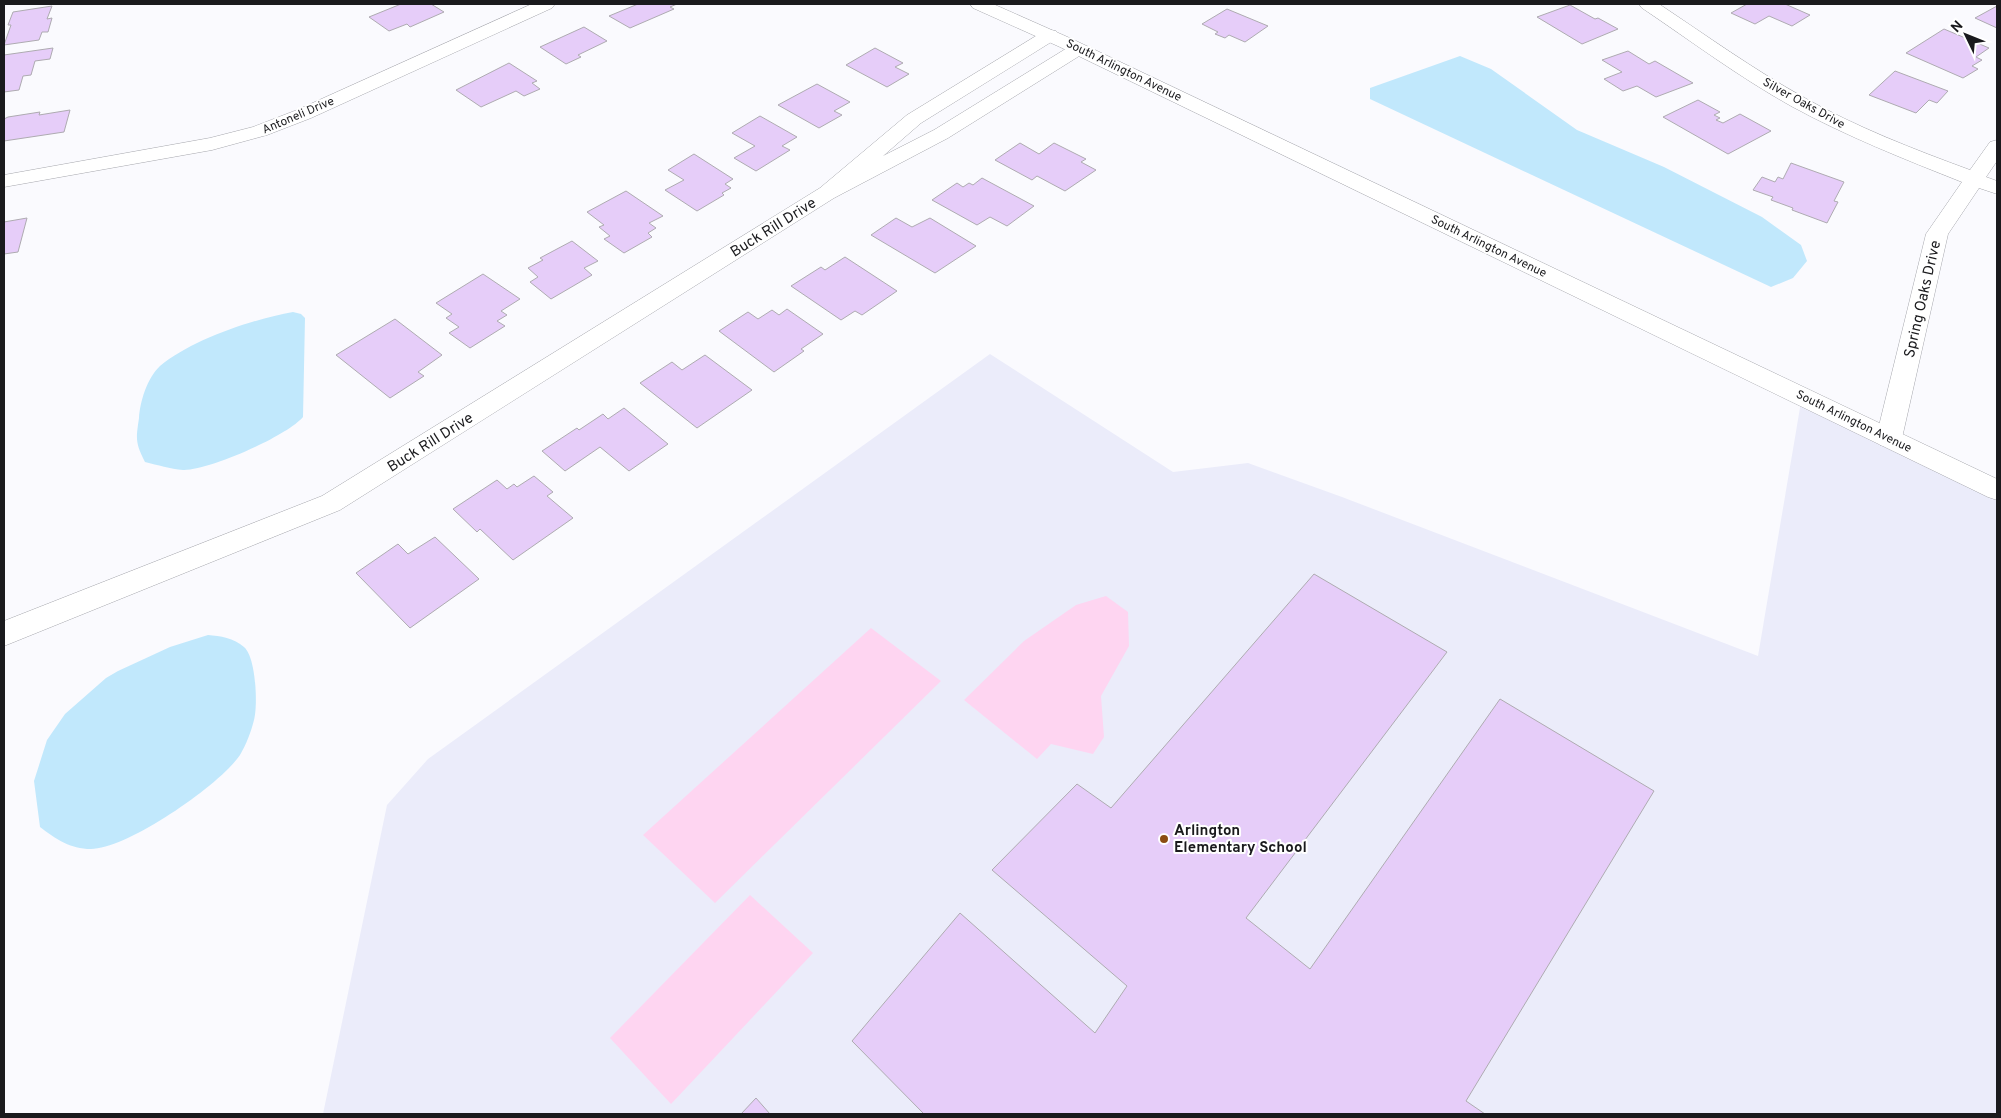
<svg xmlns="http://www.w3.org/2000/svg" width="2001" height="1118" font-family="Overpass,sans-serif">
<rect width="100%" height="100%" fill="#fafafe"/>
<path fill="#ebecfa" d="M 990,354 L 1173,472 L 1248,463 L 1342,497 L 1758,656 L 1802,396 L 1997,490 L 1997,1114 L 323,1114 L 387,805 L 428,759 Z"/>
<path fill="#fed5f1" d="M 1106,596 L 1128,612 L 1129,646 L 1101,696 L 1104,737 L 1093,754 L 1051,744 L 1037,759 L 964,700 L 1024,641 L 1076,605 Z
M 871,628 L 941,681 L 715,903 L 643,835 Z
M 750,895 L 813,953 L 671,1104 L 610,1038 Z"/>
<path fill="#c1e8fc" d="M 1460,56 L 1491,69 L 1577,130 L 1664,167 L 1762,217 L 1801,245 L 1807,261 L 1793,278 L 1771,287 L 1370,99 L 1370,88 Z
M 293,312 L 301,314 L 305,318 L 303,417 C 287,436 208,471 183,470 C 170,469 158,465 145,462 C 135,442 136,439 139,418 C 140,402 147,378 160,366 C 191,340 253,319 293,312 Z
M 208,635 C 220,636 234,638 244,647 C 256,657 258,705 254,720 C 251,732 246,745 240,755 C 220,785 127,849 91,849 C 70,849 56,839 40,827 L 34,781 L 47,740 L 65,714 L 106,678 L 118,671 L 170,647 Z"/>
<path fill="#e6cdf9" stroke="#aeabb1" d="M 401,4 L 431,4 L 444,12 L 410,27 L 407,24 L 389,31 L 369,17 Z
M 638,4 L 677,4 L 670,7 L 674,9 L 630,28 L 609,16 Z
M 1747,4 L 1785,4 L 1810,15 L 1792,26 L 1769,16 L 1755,24 L 1731,13 Z
M 1570,5 L 1595,19 L 1598,18 L 1618,29 L 1582,44 L 1537,17 Z
M 52,6 L 47,19 L 52,18 L 48,32 L 42,32 L 39,40 L 4,45 L 11,25 L 8,25 L 13,12 Z
M 1997,6 L 1997,28 L 1975,18 Z
M 1227,9 L 1268,26 L 1245,42 L 1229,35 L 1225,38 L 1215,34 L 1218,32 L 1202,24 Z
M 584,27 L 607,41 L 578,55 L 581,57 L 566,64 L 540,47 Z
M 1944,29 L 1989,48 L 1976,57 L 1982,60 L 1972,66 L 1978,69 L 1963,78 L 1906,53 Z
M 53,48 L 50,59 L 35,61 L 31,75 L 23,76 L 19,90 L 4,92 L 4,55 Z
M 875,48 L 903,63 L 895,67 L 909,74 L 887,87 L 846,65 Z
M 1628,51 L 1649,64 L 1655,61 L 1693,83 L 1656,97 L 1637,86 L 1623,91 L 1604,79 L 1622,72 L 1602,60 Z
M 509,63 L 537,81 L 532,83 L 540,89 L 524,96 L 516,91 L 481,107 L 456,90 Z
M 1895,71 L 1948,91 L 1937,103 L 1929,100 L 1916,113 L 1869,95 Z
M 817,84 L 850,102 L 834,111 L 842,115 L 819,128 L 778,105 Z
M 1698,100 L 1720,112 L 1714,115 L 1720,118 L 1716,120 L 1723,123 L 1740,114 L 1771,131 L 1728,154 L 1663,117 Z
M 70,110 L 64,132 L 4,141 L 4,119 L 8,117 L 40,112 L 39,115 Z
M 760,116 L 797,137 L 782,146 L 790,150 L 756,171 L 734,158 L 755,146 L 732,133 Z
M 1020,143 L 1039,154 L 1054,143 L 1086,159 L 1081,162 L 1096,170 L 1065,191 L 1037,176 L 1032,180 L 995,160 Z
M 694,154 L 733,179 L 725,184 L 731,188 L 722,193 L 724,195 L 697,211 L 665,190 L 684,180 L 668,170 Z
M 1791,163 L 1844,182 L 1834,201 L 1838,202 L 1827,223 L 1792,210 L 1793,208 L 1771,200 L 1773,197 L 1753,190 L 1762,177 L 1775,182 L 1778,177 L 1783,179 Z
M 982,178 L 1034,206 L 1007,226 L 990,217 L 977,225 L 932,200 L 957,183 L 963,187 L 969,183 L 973,185 Z
M 626,191 L 663,216 L 649,223 L 656,228 L 648,233 L 652,237 L 624,253 L 604,239 L 610,236 L 599,227 L 604,225 L 587,212 Z
M 27,218 L 18,252 L 4,254 L 4,222 Z
M 896,218 L 912,227 L 930,218 L 976,246 L 935,273 L 871,235 Z
M 572,241 L 598,261 L 584,268 L 592,275 L 551,299 L 530,282 L 538,277 L 528,268 L 543,260 L 540,258 Z
M 845,257 L 897,291 L 862,315 L 855,311 L 841,320 L 791,286 L 821,267 L 825,270 Z
M 483,274 L 520,299 L 501,311 L 507,315 L 497,321 L 505,326 L 470,348 L 449,333 L 459,327 L 446,318 L 452,314 L 436,303 Z
M 787,309 L 823,334 L 801,349 L 804,351 L 774,372 L 719,331 L 748,312 L 758,319 L 772,310 L 779,315 Z
M 395,319 L 442,355 L 418,372 L 424,376 L 390,398 L 336,355 Z
M 705,355 L 752,390 L 697,428 L 640,383 L 672,362 L 682,370 Z
M 624,408 L 668,444 L 629,471 L 600,447 L 565,471 L 542,451 L 577,428 L 579,430 L 603,414 L 608,419 Z
M 534,476 L 553,492 L 547,496 L 573,518 L 513,560 L 480,529 L 477,532 L 453,509 L 497,480 L 507,489 L 514,484 L 517,487 Z
M 435,537 L 479,579 L 410,628 L 356,573 L 398,544 L 408,554 Z
M 1314,574 L 1447,652 L 1246,918 L 1310,969 L 1500,699 L 1654,791 L 1466,1101 L 1485,1114 L 924,1114 L 852,1041 L 960,913 L 1095,1033 L 1127,986 L 992,870 L 1077,784 L 1111,808 Z
M 756,1098 L 770,1114 L 741,1114 Z"/>
<g fill="none" stroke-linecap="round" stroke-linejoin="round">
<g stroke="#a6a7ad" stroke-width="1">
<path id="street" d="M 532,4 L 555,4 L 552,8 L 311,118 L 267,135 L 212,150 L 4,187 L 4,175 L 210,138 L 253,127 L 297,110 Z
M 1639,4 L 1659,4 C 1707,36 1753,69 1803,97 C 1856,127 1913,149 1970,170 L 1990,142 L 1997,140 L 1997,161 L 1986,177 L 1997,181 L 1997,194 L 1979,188 L 1948,234 L 1902,438 L 1898,445 L 1889,447 L 1880,445 L 1876,438 L 1926,234 L 1962,182 C 1904,159 1846,136 1791,106 C 1739,77 1691,41 1642,8 Z
M 1050,30 L 1056,31 L 1059,35 L 1056,39 L 921,123 L 883,156 L 934,130 L 1072,45 L 1078,43 L 1084,45 L 1087,49 L 1084,53 L 948,138 L 834,198 L 340,510 L 4,646 L 4,621 L 322,496 L 820,188 L 907,115 L 1044,31 Z"/>
</g>
<g stroke="#a6a7ad" stroke-width="1">
<path id="secondary" d="M 970,4 L 993,4 L 1072,39 L 1997,479 L 1997,500 L 1988,497 L 1060,47 L 973,8 Z"/>
</g>
<use href="#street" fill="#fff" fill-rule="evenodd"/>
<use href="#secondary" fill="#fff" fill-rule="evenodd"/>
</g>
<circle fill="#8b4c12" stroke="#fff" stroke-width="2" cx="1164" cy="839" r="5"/>
<g text-anchor="middle" stroke-width="4" stroke-linejoin="round" paint-order="stroke">
<g font-size="12" fill="#1a1a1d" stroke="#fff">
<text transform="translate(1124 70) rotate(26)" y="4">South Arlington Avenue</text>
<text transform="translate(1804 103) rotate(29)" y="4">Silver Oaks Drive</text>
<text transform="translate(298 115) rotate(-23)" y="4">Antoneli Drive</text>
<text transform="translate(1489 246) rotate(26)" y="4">South Arlington Avenue</text>
<text transform="translate(1854 421) rotate(26)" y="4">South Arlington Avenue</text>
</g>
<g font-size="15" fill="#1a1a1d" stroke="#fff">
<text transform="translate(773 227) rotate(-32)" y="5">Buck Rill Drive</text>
<text transform="translate(1922 299) rotate(-77)" y="5">Spring Oaks Drive</text>
<text transform="translate(430 442) rotate(-32)" y="5">Buck Rill Drive</text>
</g>
<g font-size="15" font-weight="bold" fill="#1a1a1d" stroke="#fff" text-anchor="start">
<text x="1174" y="835">Arlington<tspan x="1174" dy="17">Elementary School</tspan></text>
</g>
</g>
<rect width="2001" height="1118" fill="none" stroke="#1a1a1d" stroke-width="10"/>
<g transform="translate(1966 35) rotate(313)" stroke="#ffffff" stroke-width="4" paint-order="stroke">
<path d="M0-4L9 19L0 12L-9 19Z" fill="#1a1a1d"/>
<text y="-8" font-size="14" font-weight="bold" text-anchor="middle" fill="#1a1a1d">N</text>
</g>
</svg>
